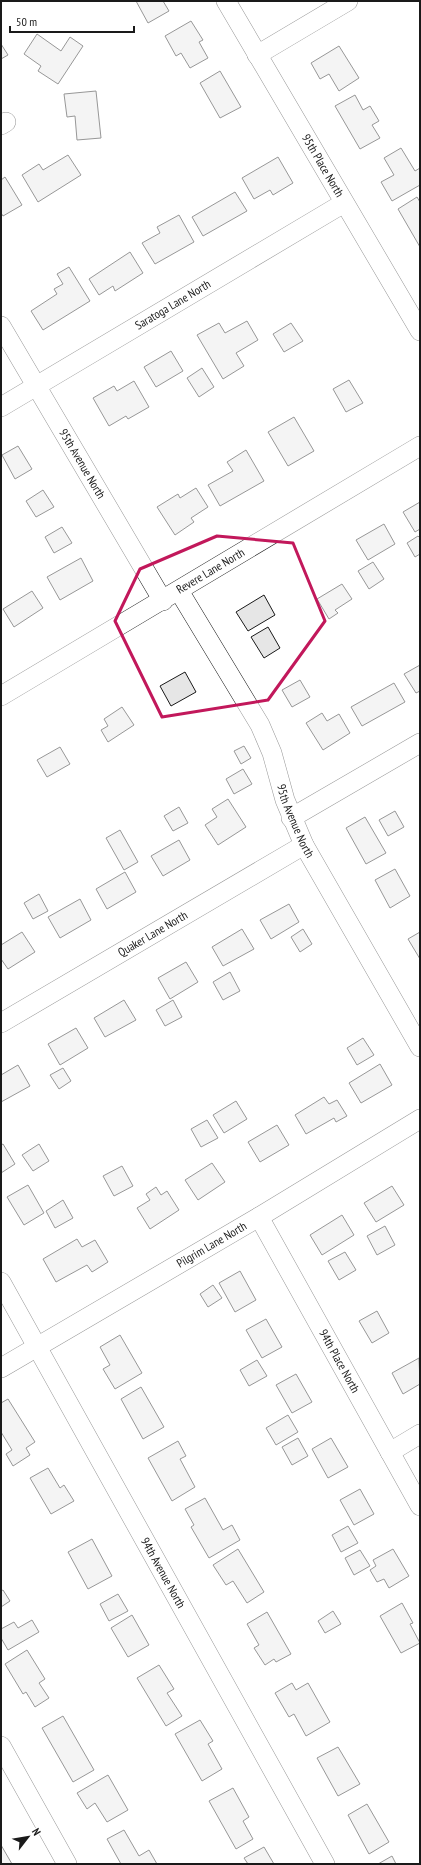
<svg xmlns="http://www.w3.org/2000/svg" width="421" height="1865" font-family="'PT Sans Narrow',sans-serif">
<rect width="100%" height="100%" fill="#fff"/>
<path fill="#e6e6e6" stroke="#1a1a1a" d="M 136,1 L 163,1 L 169,11 L 148,23 Z
M 191,21 L 203,40 L 199,42 L 208,58 L 190,68 L 181,53 L 176,56 L 165,36 Z
M 37,34 L 61,51 L 70,37 L 83,46 L 58,84 L 38,71 L 41,66 L 24,54 Z
M 1,44 L 8,55 L 1,59 Z
M 339,46 L 359,78 L 339,91 L 329,74 L 320,79 L 311,63 Z
M 220,71 L 241,107 L 220,118 L 200,83 Z
M 96,91 L 101,138 L 77,140 L 75,116 L 67,117 L 64,94 Z
M 355,95 L 363,110 L 370,106 L 379,121 L 372,125 L 380,138 L 360,149 L 335,106 Z
M 401,148 L 415,171 L 420,168 L 420,185 L 392,201 L 381,182 L 394,175 L 384,158 Z
M 68,155 L 81,175 L 38,202 L 22,175 L 39,164 L 43,170 Z
M 278,157 L 293,183 L 273,195 L 270,190 L 254,199 L 242,178 Z
M 5,177 L 22,205 L 3,216 L 1,213 L 1,180 Z
M 235,192 L 247,211 L 203,236 L 192,217 Z
M 417,197 L 420,202 L 420,247 L 398,209 Z
M 179,215 L 194,242 L 155,264 L 142,243 L 160,233 L 157,227 Z
M 130,252 L 143,273 L 115,291 L 113,286 L 99,295 L 89,279 Z
M 69,267 L 90,301 L 43,330 L 31,311 L 57,294 L 54,289 L 63,284 L 57,274 Z
M 247,321 L 258,340 L 236,353 L 244,366 L 223,379 L 197,335 L 219,323 L 225,333 Z
M 291,323 L 303,341 L 284,352 L 273,334 Z
M 171,351 L 183,371 L 156,387 L 144,367 Z
M 202,368 L 214,387 L 199,397 L 187,378 Z
M 349,380 L 363,403 L 346,412 L 333,389 Z
M 134,381 L 149,407 L 128,419 L 126,416 L 109,426 L 93,398 L 114,386 L 117,391 Z
M 294,417 L 314,451 L 288,466 L 268,432 Z
M 18,446 L 32,469 L 15,479 L 2,455 Z
M 246,450 L 264,481 L 220,506 L 208,485 L 233,471 L 227,462 Z
M 196,488 L 208,507 L 191,518 L 194,522 L 175,535 L 157,507 L 178,494 L 180,498 Z
M 43,490 L 54,507 L 36,517 L 26,501 Z
M 420,502 L 420,529 L 415,532 L 403,512 Z
M 384,524 L 395,544 L 368,560 L 356,540 Z
M 62,527 L 72,543 L 54,553 L 45,537 Z
M 418,536 L 420,538 L 420,554 L 415,557 L 407,543 Z
M 81,558 L 93,581 L 60,600 L 47,577 Z
M 373,562 L 384,579 L 369,589 L 358,571 Z
M 342,584 L 352,599 L 335,610 L 338,613 L 329,619 L 317,599 Z
M 32,591 L 43,608 L 14,627 L 3,609 Z
M 264,595 L 275,615 L 248,631 L 236,612 Z
M 268,627 L 280,648 L 264,658 L 251,637 Z
M 420,665 L 420,691 L 416,693 L 404,674 Z
M 185,672 L 196,692 L 171,706 L 160,686 Z
M 300,680 L 310,697 L 292,707 L 282,690 Z
M 394,683 L 405,702 L 362,726 L 351,707 Z
M 122,707 L 134,725 L 108,742 L 101,730 L 108,726 L 104,719 Z
M 322,713 L 327,721 L 339,714 L 350,733 L 323,750 L 306,723 Z
M 244,746 L 251,758 L 241,764 L 234,751 Z
M 60,747 L 70,764 L 47,777 L 37,760 Z
M 243,769 L 252,784 L 234,794 L 226,779 Z
M 228,799 L 246,827 L 218,845 L 205,825 L 217,817 L 212,809 Z
M 179,807 L 188,823 L 173,831 L 164,816 Z
M 395,811 L 404,827 L 388,836 L 379,820 Z
M 365,817 L 386,853 L 366,864 L 346,828 Z
M 120,830 L 138,862 L 124,870 L 106,838 Z
M 179,840 L 190,860 L 163,876 L 151,856 Z
M 395,869 L 410,896 L 390,908 L 375,880 Z
M 125,872 L 136,892 L 107,909 L 96,889 Z
M 39,894 L 48,911 L 33,919 L 24,903 Z
M 80,899 L 91,920 L 60,938 L 48,917 Z
M 289,904 L 299,922 L 271,939 L 260,920 Z
M 242,929 L 254,949 L 223,966 L 212,947 Z
M 303,929 L 312,944 L 300,952 L 291,937 Z
M 22,932 L 35,952 L 8,969 L 1,959 L 1,945 Z
M 420,932 L 420,959 L 408,939 Z
M 186,962 L 198,982 L 170,999 L 158,978 Z
M 230,972 L 240,991 L 223,1000 L 213,982 Z
M 124,1000 L 136,1020 L 105,1037 L 94,1018 Z
M 173,1000 L 182,1017 L 165,1026 L 156,1010 Z
M 76,1028 L 88,1048 L 60,1065 L 48,1044 Z
M 363,1038 L 374,1055 L 357,1065 L 347,1048 Z
M 380,1064 L 392,1085 L 361,1103 L 349,1083 Z
M 18,1065 L 30,1086 L 1,1102 L 1,1075 Z
M 63,1068 L 71,1081 L 59,1089 L 50,1075 Z
M 324,1097 L 329,1104 L 337,1100 L 347,1116 L 336,1122 L 334,1118 L 306,1134 L 295,1115 Z
M 236,1101 L 247,1119 L 224,1133 L 213,1115 Z
M 207,1120 L 218,1138 L 201,1147 L 191,1129 Z
M 277,1125 L 289,1145 L 260,1162 L 248,1142 Z
M 3,1144 L 15,1164 L 1,1173 L 1,1145 Z
M 39,1144 L 49,1161 L 33,1171 L 22,1155 Z
M 212,1163 L 225,1182 L 198,1200 L 185,1180 Z
M 122,1166 L 133,1186 L 114,1196 L 103,1176 Z
M 28,1185 L 44,1213 L 24,1225 L 7,1197 Z
M 392,1186 L 404,1205 L 376,1222 L 364,1203 Z
M 156,1187 L 161,1195 L 167,1191 L 179,1210 L 150,1229 L 137,1208 L 150,1200 L 146,1194 Z
M 63,1200 L 73,1218 L 55,1228 L 46,1211 Z
M 342,1215 L 354,1235 L 322,1255 L 310,1235 Z
M 385,1226 L 395,1245 L 377,1255 L 367,1236 Z
M 77,1239 L 82,1247 L 95,1240 L 108,1262 L 92,1272 L 87,1265 L 56,1282 L 43,1259 Z
M 345,1252 L 356,1270 L 339,1280 L 328,1261 Z
M 240,1271 L 256,1300 L 235,1312 L 219,1283 Z
M 213,1285 L 222,1298 L 208,1307 L 200,1294 Z
M 377,1311 L 389,1333 L 372,1343 L 359,1321 Z
M 266,1319 L 282,1347 L 262,1358 L 246,1330 Z
M 120,1335 L 142,1373 L 115,1389 L 103,1369 L 110,1365 L 100,1347 Z
M 419,1358 L 420,1384 L 403,1394 L 392,1373 Z
M 257,1360 L 267,1376 L 249,1386 L 240,1370 Z
M 296,1374 L 312,1402 L 292,1413 L 276,1385 Z
M 141,1387 L 164,1427 L 143,1439 L 121,1399 Z
M 8,1399 L 35,1442 L 26,1448 L 30,1455 L 13,1466 L 6,1454 L 12,1450 L 1,1432 L 1,1403 Z
M 288,1415 L 298,1432 L 276,1445 L 266,1428 Z
M 298,1438 L 308,1456 L 292,1465 L 282,1447 Z
M 331,1438 L 348,1467 L 328,1478 L 312,1449 Z
M 178,1441 L 186,1456 L 180,1459 L 195,1487 L 172,1501 L 148,1458 Z
M 48,1468 L 60,1488 L 64,1485 L 74,1501 L 51,1514 L 30,1478 Z
M 360,1489 L 374,1514 L 354,1525 L 340,1500 Z
M 205,1498 L 223,1530 L 232,1525 L 240,1540 L 209,1558 L 191,1527 L 194,1525 L 185,1509 Z
M 348,1526 L 358,1543 L 341,1552 L 332,1535 Z
M 92,1539 L 112,1576 L 88,1589 L 68,1552 Z
M 238,1549 L 264,1592 L 247,1603 L 233,1581 L 226,1585 L 213,1565 Z
M 393,1549 L 409,1576 L 389,1588 L 384,1579 L 377,1582 L 370,1570 L 376,1566 L 373,1560 Z
M 360,1550 L 370,1566 L 354,1575 L 345,1558 Z
M 3,1590 L 10,1601 L 1,1607 L 1,1591 Z
M 118,1594 L 128,1611 L 109,1621 L 100,1604 Z
M 402,1603 L 413,1623 L 410,1624 L 420,1643 L 401,1653 L 380,1616 Z
M 333,1611 L 341,1624 L 325,1633 L 318,1621 Z
M 267,1612 L 291,1654 L 276,1662 L 274,1659 L 265,1665 L 254,1648 L 259,1645 L 247,1624 Z
M 132,1615 L 149,1645 L 128,1657 L 111,1628 Z
M 32,1620 L 39,1632 L 8,1650 L 1,1638 L 1,1629 L 14,1622 L 18,1628 Z
M 27,1650 L 45,1679 L 39,1683 L 49,1698 L 35,1707 L 26,1692 L 23,1694 L 5,1664 Z
M 159,1665 L 174,1689 L 167,1693 L 182,1716 L 166,1726 L 137,1678 Z
M 292,1683 L 296,1690 L 308,1683 L 330,1722 L 306,1736 L 294,1714 L 289,1717 L 275,1693 Z
M 63,1716 L 94,1770 L 73,1782 L 42,1728 Z
M 200,1720 L 213,1741 L 208,1744 L 222,1769 L 202,1781 L 175,1734 Z
M 338,1747 L 360,1784 L 338,1796 L 317,1758 Z
M 108,1775 L 128,1810 L 107,1822 L 95,1803 L 87,1809 L 77,1793 Z
M 233,1788 L 249,1817 L 243,1821 L 253,1839 L 236,1849 L 209,1801 Z
M 367,1804 L 389,1842 L 369,1854 L 348,1815 Z
M 124,1830 L 139,1856 L 149,1850 L 157,1864 L 121,1864 L 107,1839 Z
M 1,1845 L 12,1864 L 1,1864 Z
M 264,1847 L 274,1864 L 248,1864 L 244,1858 Z
M 392,1856 L 396,1864 L 378,1864 Z"/>
<g fill="none" stroke-linecap="round" stroke-linejoin="round">
<g stroke="#1a1a1a" stroke-width="20">
<g id="minor">
<path id="s1" d="M 226,1 L 420,331"/>
<path d="M 257,55 L 348,1"/>
<path d="M 1,125 L 6,122"/>
<path id="s2" d="M 1,326 L 163,601"/>
<path id="s3" d="M 1,407 L 344,203"/>
<path id="s4" d="M 179,591 L 260,725 L 272,753 L 285,800 L 304,845 L 420,1047"/>
<path id="s5" d="M 1,696 L 420,446"/>
<path d="M 291,818 L 420,743"/>
<path id="s6" d="M 1,1023 L 304,845"/>
<path id="s7" d="M 259,1217 L 420,1506"/>
<path id="s8" d="M 1,1282 L 325,1864"/>
<path id="s9" d="M 1,1368 L 259,1217 L 420,1119"/>
<path d="M 390,1452 L 420,1434"/>
<path d="M 1,1746 L 67,1864"/>
</g>
</g>
<use href="#minor" stroke="#fff" stroke-width="19"/>
</g>
<path d="M0 0H421V1865H0ZM 217,536 L 293,543 L 325,621 L 268,700 L 162,717 L 115,621 L 140,569 Z" fill="#fff" fill-opacity=".55" fill-rule="evenodd"/>
<path fill="none" stroke="#c2185b" stroke-width="3" stroke-linejoin="round" d="M 217,536 L 293,543 L 325,621 L 268,700 L 162,717 L 115,621 L 140,569 Z"/>
<g text-anchor="middle" stroke-width="3" stroke-linejoin="round" paint-order="stroke">
<g font-size="12" fill="#1a1a1a" stroke="#fff">
<text dy="4" stroke="none"><textPath href="#s1" startOffset="191">95th Place North</textPath></text>
<text dy="4" stroke="none"><textPath href="#s3" startOffset="200">Saratoga Lane North</textPath></text>
<text dy="4" stroke="none"><textPath href="#s2" startOffset="160">95th Avenue North</textPath></text>
<text dy="4" stroke="none"><textPath href="#s5" startOffset="244">Revere Lane North</textPath></text>
<text dy="4" stroke="none"><textPath href="#s4" startOffset="259">95th Avenue North</textPath></text>
<text dy="4" stroke="none"><textPath href="#s6" startOffset="176">Quaker Lane North</textPath></text>
<text dy="4" stroke="none"><textPath href="#s9" startOffset="244">Pilgrim Lane North</textPath></text>
<text dy="4" stroke="none"><textPath href="#s7" startOffset="165">94th Place North</textPath></text>
<text dy="4" stroke="none"><textPath href="#s8" startOffset="333">94th Avenue North</textPath></text>
</g>
</g>
<rect width="421" height="1865" fill="none" stroke="#1a1a1a" stroke-width="4"/>
<g transform="translate(28 1837) rotate(59)" stroke="#ffffff" stroke-width="3" paint-order="stroke">
<path d="M0-3L7 15L0 10L-7 15Z" fill="#1a1a1a"/>
<text y="-6" font-size="11" font-weight="bold" text-anchor="middle" fill="#1a1a1a">N</text>
</g>
<path d="M10 26v6h124v-6" fill="none" stroke="#1a1a1a" stroke-width="2"/>
<text x="16" y="26" font-size="12" fill="#1a1a1a" stroke="#ffffff" stroke-width="3" paint-order="stroke">50 m</text>
</svg>
